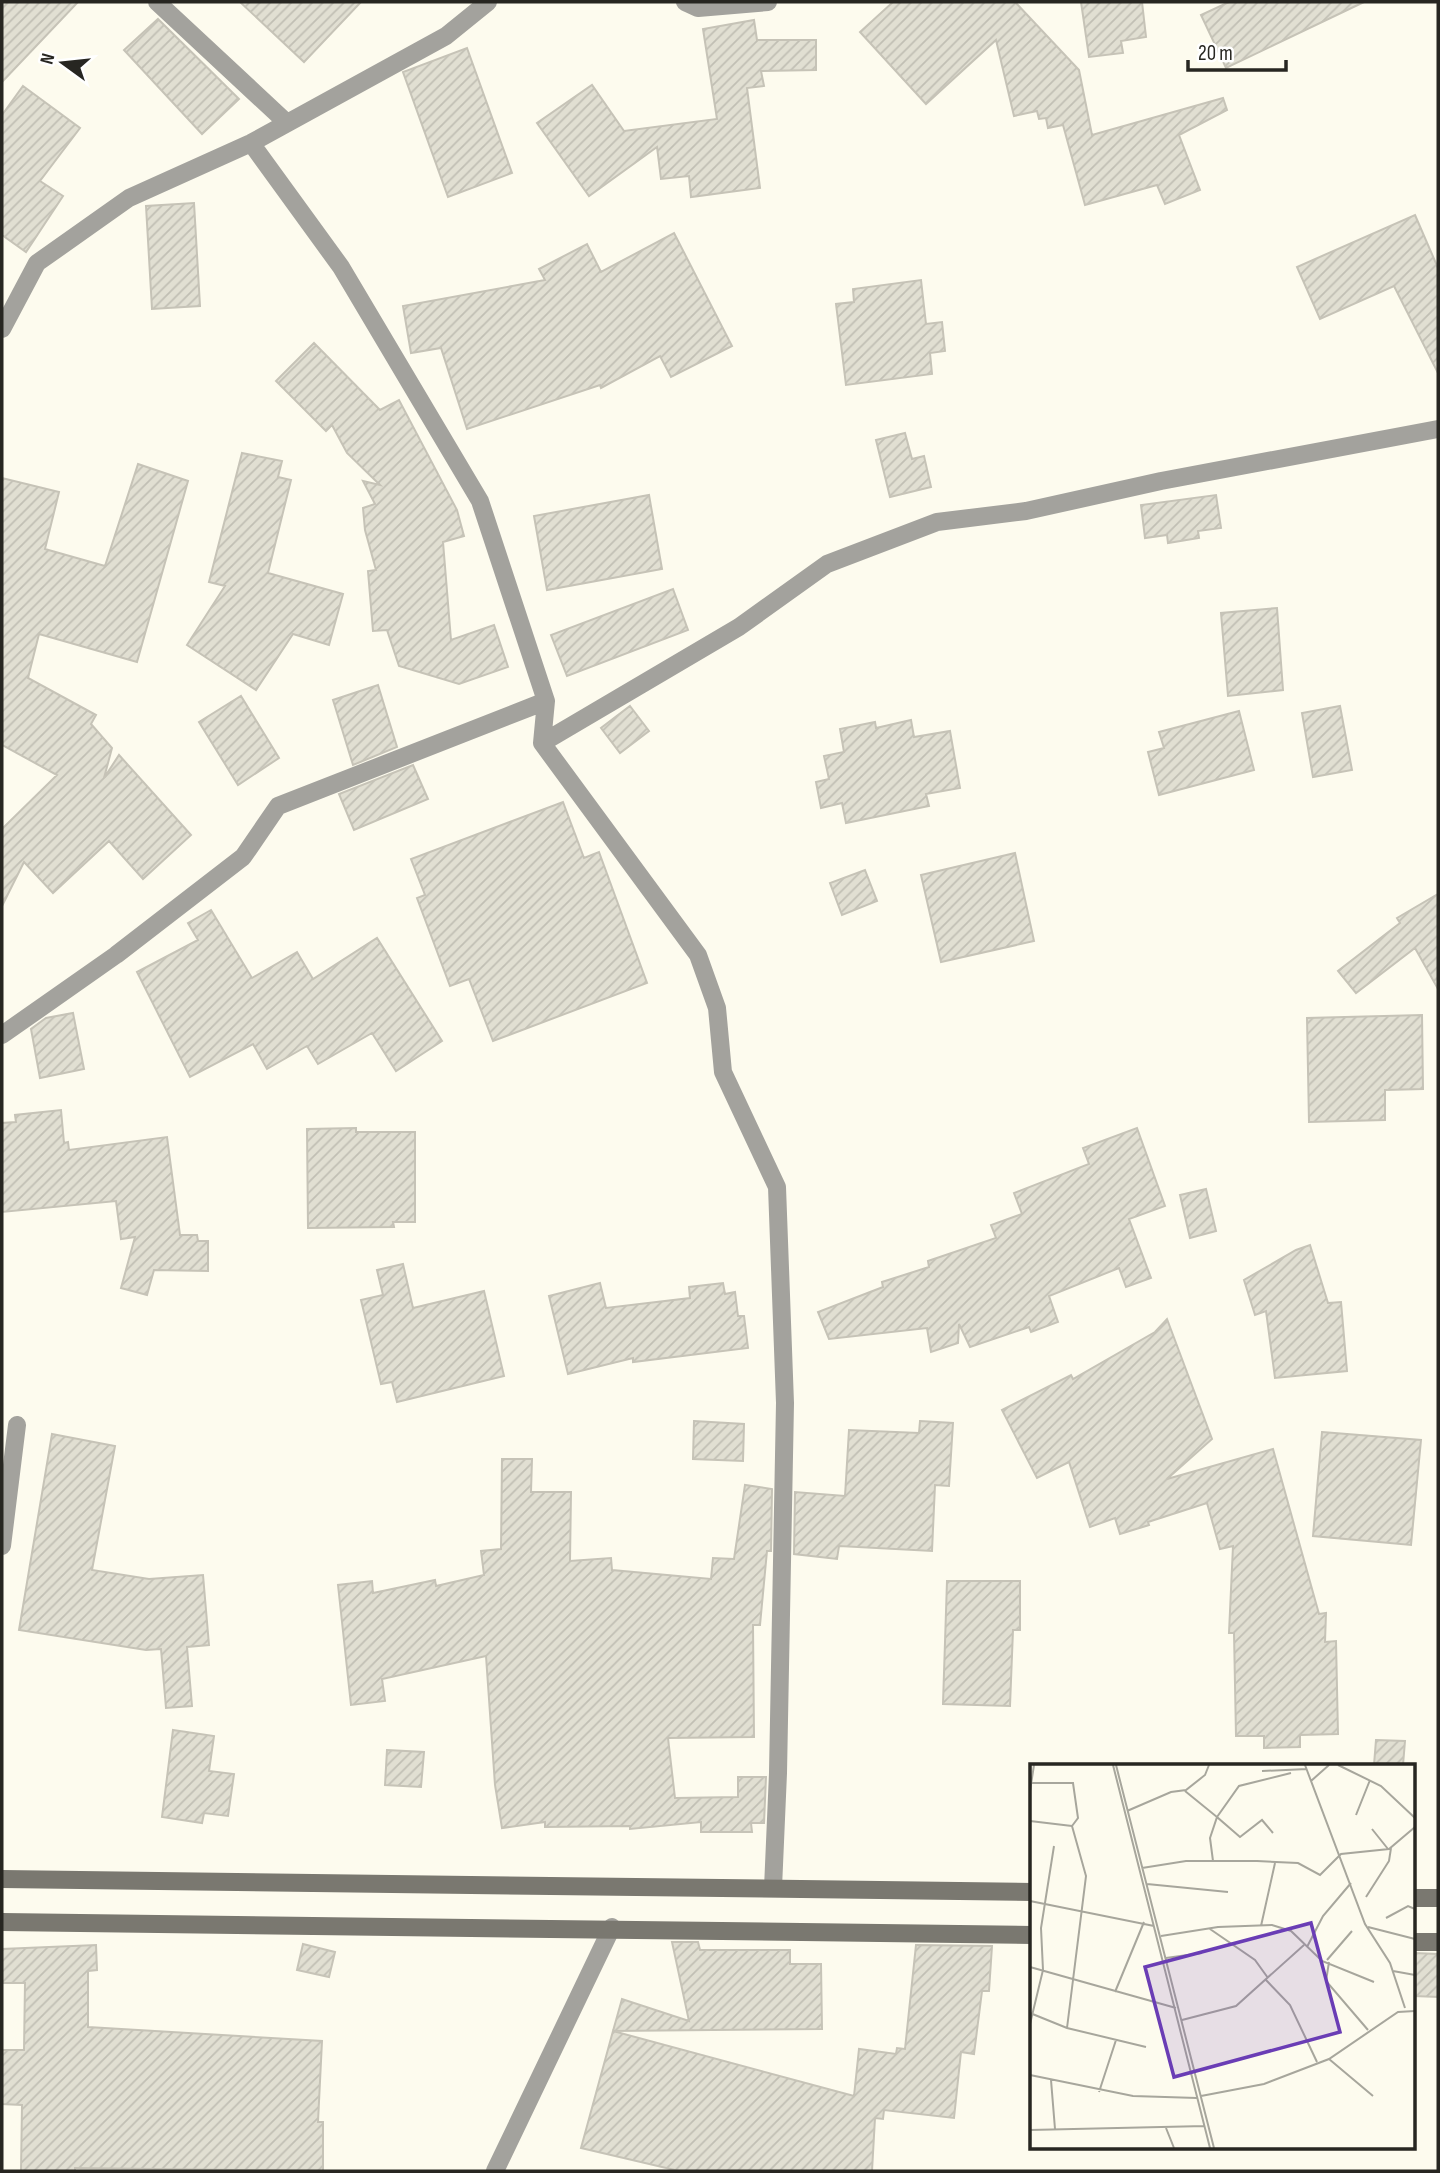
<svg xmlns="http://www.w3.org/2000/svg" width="1440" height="2173" font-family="'Sofia Sans Condensed',sans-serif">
<defs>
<pattern id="building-hatch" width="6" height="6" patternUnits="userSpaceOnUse" patternTransform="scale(1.75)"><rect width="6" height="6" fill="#e1dfd2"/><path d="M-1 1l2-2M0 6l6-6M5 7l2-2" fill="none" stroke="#c1bfb4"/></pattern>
</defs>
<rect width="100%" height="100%" fill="#fdfbee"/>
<path fill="url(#building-hatch)" stroke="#c6c3b7" stroke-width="2" d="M 2,2 L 78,2 L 2,82 Z
M 240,2 L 361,2 L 304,62 Z
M 893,2 L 1015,2 L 1079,70 L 1092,135 L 1223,98 L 1227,110 L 1179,135 L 1200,190 L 1165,204 L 1157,185 L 1085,205 L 1063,125 L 1048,128 L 1046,118 L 1039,119 L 1037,111 L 1014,116 L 996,40 L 926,104 L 860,32 Z
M 1081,2 L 1142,2 L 1146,37 L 1121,41 L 1123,53 L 1089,57 Z
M 1229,2 L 1364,2 L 1226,68 L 1201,15 Z
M 158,19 L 239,99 L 202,134 L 124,50 Z
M 754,20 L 757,40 L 816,40 L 816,70 L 761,71 L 764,86 L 747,88 L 760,188 L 691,197 L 689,176 L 661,179 L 657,147 L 589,196 L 537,123 L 592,85 L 624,131 L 717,119 L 703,29 Z
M 467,48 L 512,173 L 448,197 L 403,72 Z
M 23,86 L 80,128 L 40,181 L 63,196 L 26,252 L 2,235 L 2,115 Z
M 194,203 L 200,306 L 152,309 L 146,206 Z
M 1415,215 L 1438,268 L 1438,373 L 1394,286 L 1320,319 L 1297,267 Z
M 674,233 L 732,346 L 671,377 L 660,356 L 601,388 L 600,385 L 467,429 L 441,348 L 411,353 L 403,306 L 545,280 L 539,269 L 587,244 L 601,272 Z
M 921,280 L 926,324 L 942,322 L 945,351 L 930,353 L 932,374 L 846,385 L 836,304 L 854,302 L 853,289 Z
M 314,343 L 380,410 L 399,400 L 457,510 L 464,536 L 443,542 L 451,640 L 494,625 L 508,667 L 459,684 L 399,666 L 387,630 L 373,631 L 368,571 L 376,570 L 365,530 L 363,508 L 375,504 L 363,481 L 380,485 L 347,453 L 332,425 L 326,431 L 276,381 Z
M 905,433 L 912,459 L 924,456 L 931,487 L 890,497 L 876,440 Z
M 242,453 L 282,461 L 278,477 L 291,480 L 268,573 L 343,594 L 329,645 L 293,634 L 256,690 L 187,645 L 225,586 L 209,582 Z
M 138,464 L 188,481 L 137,662 L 39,634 L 28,678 L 96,715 L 91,724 L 112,748 L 104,778 L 119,755 L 191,835 L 143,879 L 109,841 L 53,893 L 24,862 L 2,906 L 2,829 L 57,775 L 2,745 L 2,478 L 59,492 L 45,549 L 105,566 Z
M 649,495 L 662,569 L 547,590 L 534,516 Z
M 1216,495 L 1221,528 L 1198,531 L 1199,538 L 1168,543 L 1167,535 L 1145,538 L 1141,505 Z
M 673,589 L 688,630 L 567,676 L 551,635 Z
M 1277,608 L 1283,690 L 1228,696 L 1221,613 Z
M 378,685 L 397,747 L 353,765 L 333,700 Z
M 241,696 L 279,758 L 238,785 L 199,722 Z
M 630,706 L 649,731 L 620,753 L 601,728 Z
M 1340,706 L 1352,770 L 1313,777 L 1302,713 Z
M 1239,711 L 1254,770 L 1159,795 L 1148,752 L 1164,748 L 1159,732 Z
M 911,720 L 914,737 L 950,731 L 960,788 L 926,794 L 929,806 L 846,823 L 842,803 L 821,808 L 816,782 L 829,779 L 824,756 L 844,752 L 840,729 L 875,722 L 876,728 Z
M 413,765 L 428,799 L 354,830 L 339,794 Z
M 563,802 L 584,858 L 599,852 L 647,983 L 493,1041 L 469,979 L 450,986 L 417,898 L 425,895 L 411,859 Z
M 1015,853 L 1034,941 L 941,962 L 921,875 Z
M 865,870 L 877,901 L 842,915 L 830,883 Z
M 1438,894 L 1438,989 L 1415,948 L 1356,993 L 1338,971 L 1400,923 L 1397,918 Z
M 211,910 L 252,978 L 297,952 L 313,979 L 377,938 L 442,1041 L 396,1071 L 372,1033 L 318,1064 L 307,1046 L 267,1069 L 253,1044 L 190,1077 L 137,972 L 198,940 L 188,923 Z
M 73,1013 L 84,1069 L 40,1078 L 31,1029 L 46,1018 Z
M 1422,1015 L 1423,1089 L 1385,1090 L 1385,1120 L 1309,1122 L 1307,1018 Z
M 61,1110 L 64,1143 L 68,1142 L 69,1150 L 167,1137 L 180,1235 L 197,1235 L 198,1241 L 208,1241 L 208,1271 L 154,1270 L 147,1295 L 121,1288 L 135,1237 L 121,1239 L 116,1201 L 2,1212 L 2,1123 L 16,1122 L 15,1115 Z
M 356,1128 L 356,1132 L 415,1132 L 415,1222 L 393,1222 L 394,1227 L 308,1228 L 307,1129 Z
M 1137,1128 L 1165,1206 L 1129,1219 L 1151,1278 L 1126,1287 L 1119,1268 L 1049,1296 L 1058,1322 L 1031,1332 L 1029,1327 L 970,1347 L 959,1324 L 958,1343 L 931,1352 L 927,1328 L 829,1339 L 818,1312 L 883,1287 L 882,1282 L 929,1267 L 928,1261 L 996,1238 L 991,1225 L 1022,1214 L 1014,1193 L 1089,1164 L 1083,1148 Z
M 1206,1189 L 1216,1231 L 1190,1238 L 1180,1195 Z
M 1310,1245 L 1328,1303 L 1341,1302 L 1347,1371 L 1275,1378 L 1266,1311 L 1255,1315 L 1244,1280 L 1296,1250 Z
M 403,1264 L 413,1308 L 484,1291 L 504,1376 L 397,1402 L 392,1382 L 381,1384 L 361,1300 L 383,1295 L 377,1270 Z
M 600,1283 L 606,1308 L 690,1298 L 689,1287 L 723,1283 L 725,1294 L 735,1292 L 738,1316 L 744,1316 L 748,1348 L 633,1362 L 633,1358 L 568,1374 L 549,1296 Z
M 1167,1319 L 1212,1439 L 1167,1479 L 1273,1449 L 1319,1614 L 1326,1613 L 1325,1642 L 1336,1641 L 1338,1734 L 1300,1735 L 1300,1747 L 1264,1748 L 1264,1736 L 1236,1736 L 1234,1633 L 1229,1633 L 1233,1546 L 1220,1549 L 1207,1503 L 1148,1522 L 1149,1525 L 1120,1534 L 1115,1518 L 1090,1527 L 1069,1462 L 1037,1478 L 1002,1410 L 1071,1375 L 1073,1379 L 1155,1332 Z
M 694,1421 L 744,1424 L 743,1461 L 693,1459 Z
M 920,1421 L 953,1423 L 949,1486 L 935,1485 L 932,1551 L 839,1546 L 837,1559 L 794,1554 L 795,1492 L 845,1496 L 849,1430 L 919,1433 Z
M 1322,1432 L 1421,1440 L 1411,1545 L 1313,1536 Z
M 52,1434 L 115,1446 L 92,1570 L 149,1579 L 203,1575 L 209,1645 L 187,1647 L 192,1706 L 166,1708 L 161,1649 L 146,1650 L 19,1630 Z
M 502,1459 L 532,1459 L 531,1492 L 571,1492 L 570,1561 L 611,1558 L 612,1570 L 711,1579 L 713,1558 L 734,1559 L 745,1485 L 772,1489 L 771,1551 L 767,1551 L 760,1625 L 753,1625 L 754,1737 L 668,1738 L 675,1798 L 738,1797 L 738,1777 L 766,1777 L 764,1823 L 751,1823 L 752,1832 L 701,1832 L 701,1822 L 630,1829 L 630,1826 L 545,1827 L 545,1822 L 502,1828 L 495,1785 L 486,1656 L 382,1679 L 385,1701 L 351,1705 L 338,1585 L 372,1581 L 373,1593 L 435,1580 L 436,1586 L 484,1575 L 481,1551 L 501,1549 Z
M 947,1581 L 1020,1581 L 1020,1630 L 1013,1630 L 1010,1706 L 943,1704 Z
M 173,1730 L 214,1736 L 209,1771 L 234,1774 L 228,1816 L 204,1813 L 202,1823 L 162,1817 Z
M 1376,1740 L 1405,1741 L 1403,1765 L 1374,1765 Z
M 387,1750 L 424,1752 L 421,1787 L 385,1785 Z
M 672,1942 L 698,1942 L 700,1950 L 790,1950 L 790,1964 L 821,1964 L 822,2029 L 613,2031 L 622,1999 L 689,2021 Z
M 303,1944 L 335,1952 L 329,1977 L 297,1970 Z
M 96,1945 L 97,1970 L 88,1971 L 88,2027 L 322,2041 L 318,2122 L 323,2122 L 323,2171 L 75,2168 L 75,2171 L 21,2171 L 22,2105 L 2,2104 L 2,2050 L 24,2050 L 25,1983 L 2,1983 L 2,1949 Z
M 916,1945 L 992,1946 L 989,1991 L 982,1991 L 974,2054 L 961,2052 L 954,2118 L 884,2110 L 883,2119 L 875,2118 L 872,2171 L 679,2171 L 581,2148 L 613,2031 L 854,2096 L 859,2049 L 896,2054 L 897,2048 L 905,2049 Z
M 1414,1953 L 1438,1954 L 1438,1997 L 1414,1996 Z"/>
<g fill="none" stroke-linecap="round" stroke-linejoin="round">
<path stroke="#a3a29d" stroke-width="18" d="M 157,2 L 287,123
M 685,2 L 698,8 L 768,2
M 251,143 L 341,267 L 480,501 L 546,701 L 542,743 L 698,955 L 717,1008 L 723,1072 L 777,1187 L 785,1403 L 778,1773 L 773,1888
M 2,329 L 37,263 L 129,198 L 251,143 L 446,36 L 488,2
M 542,743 L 739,627 L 827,564 L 937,522 L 1026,511 L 1161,481 L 1438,429
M 2,1035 L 116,955 L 243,857 L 278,806 L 546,701
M 2,1546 L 17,1425
M 495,2171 L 612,1927"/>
<path stroke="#7a7870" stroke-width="18" d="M 2,1879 L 1032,1892
M 1414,1898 L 1438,1898
M 2,1922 L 1032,1935
M 1414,1942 L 1438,1942"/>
</g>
<g transform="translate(1030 1764)">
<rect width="385" height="385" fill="#fdfbee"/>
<path fill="none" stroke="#a7a69c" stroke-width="2" d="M 83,1 L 180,384M 86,1 L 184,384M 275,1 L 335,160 L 360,199 L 375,244M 308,1 L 351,22 L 385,54M 232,7 L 277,5M 281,17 L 299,1M 1,19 L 43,19 L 48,54 L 42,62M 0,27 L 4,1M 155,27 L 187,53 L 180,74 L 183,97M 97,47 L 141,28 L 156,26 L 175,11 L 179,1M 326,51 L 340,16M 0,57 L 42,62M 342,65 L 358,85M 243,69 L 232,56 L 210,73 L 187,53 L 209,22 L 261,9M 112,104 L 156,97 L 227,97 L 268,99 L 290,111 L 311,90 L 359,85 L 385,63M 117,120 L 198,128M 336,133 L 359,97 L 361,84M 0,137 L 124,162M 356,154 L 378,142 L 385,145M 231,162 L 245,99M 338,163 L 385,175M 180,165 L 225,196 L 238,214M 131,172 L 188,163 L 242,161 L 261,167 L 292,197 L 344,218M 277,183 L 293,152 L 321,119M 136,194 L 172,189M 297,196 L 322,167M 299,198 L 296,217 L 338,266M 0,203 L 146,244M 363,207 L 385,211M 235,215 L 260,241 L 287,298M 85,228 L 114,158M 0,249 L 37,264 L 116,283M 152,256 L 206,242 L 274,181M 0,260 L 13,206 L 11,164 L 24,82M 37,264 L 56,112 L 42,62M 299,295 L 343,332M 0,311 L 103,332 L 167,334M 21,316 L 25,365M 69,328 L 86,276M 171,332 L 234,320 L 299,295 L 368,248 L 385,247M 136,364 L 144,384M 0,366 L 175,362"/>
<path fill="#6a3db5" fill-opacity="0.15" stroke="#6a3db5" stroke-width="3.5" d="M 281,159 L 310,268 L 144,313 L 115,203 Z"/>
<rect width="385" height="385" fill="none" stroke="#272621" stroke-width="3.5"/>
</g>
<rect width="1440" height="2173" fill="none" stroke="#272621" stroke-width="7"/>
<g transform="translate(63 63) rotate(285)" stroke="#ffffff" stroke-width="5" paint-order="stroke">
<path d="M0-5L12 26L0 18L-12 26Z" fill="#272621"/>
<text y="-10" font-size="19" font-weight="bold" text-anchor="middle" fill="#272621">N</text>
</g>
<path d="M1188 60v10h98v-10" fill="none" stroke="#272621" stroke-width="3.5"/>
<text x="1198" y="60" font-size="21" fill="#272621" stroke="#ffffff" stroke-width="5" paint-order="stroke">20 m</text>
</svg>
